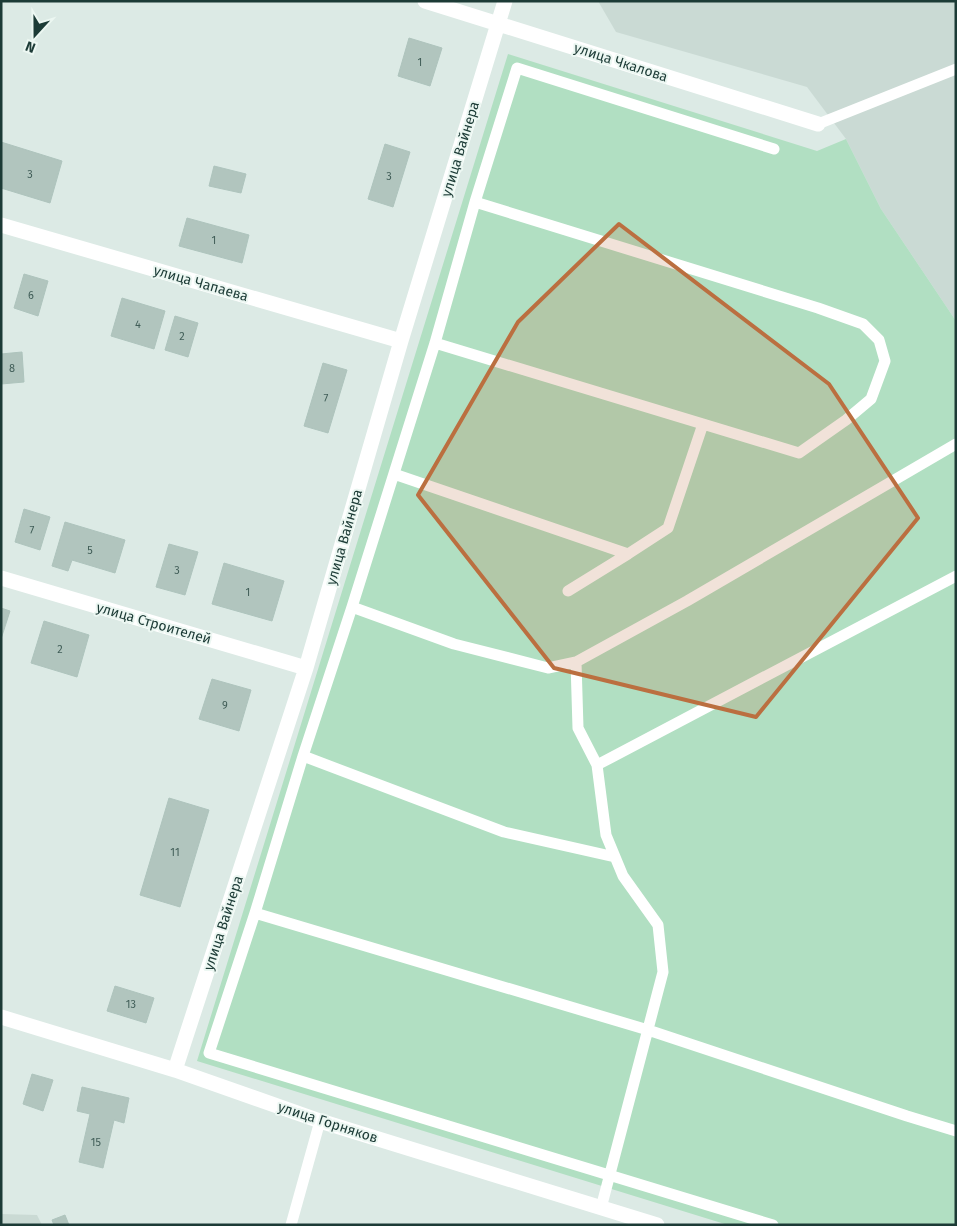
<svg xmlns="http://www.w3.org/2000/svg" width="957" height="1226" font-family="'Fira Sans',sans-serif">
<rect width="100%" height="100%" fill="#dceae5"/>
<path fill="#cadad4" d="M 598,1 L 956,1 L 956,321 L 881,209 L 846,139 L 807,87 L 616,32 Z
M 1,1214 L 37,1215 L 42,1225 L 1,1225 Z"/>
<path fill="#b1dfc2" d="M 508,54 L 817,151 L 846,139 L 881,209 L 956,321 L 956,1225 L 728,1225 L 197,1061 Z"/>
<path fill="#b1c5be" stroke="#aec4bd" d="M 409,38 L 442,48 L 430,86 L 398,76 Z
M 1,142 L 62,161 L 50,203 L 1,188 Z
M 385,144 L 410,152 L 393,207 L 368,199 Z
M 214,166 L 246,174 L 241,193 L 209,186 Z
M 187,218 L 249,235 L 242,263 L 179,246 Z
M 24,274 L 48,281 L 38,316 L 14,308 Z
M 122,298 L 165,311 L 154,349 L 111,336 Z
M 175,316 L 198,323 L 188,357 L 165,350 Z
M 22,352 L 24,382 L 1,384 L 1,354 Z
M 323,363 L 347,370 L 328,433 L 304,426 Z
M 24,509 L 50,517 L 40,550 L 15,542 Z
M 65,522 L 125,540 L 115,573 L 72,560 L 68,571 L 52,566 Z
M 169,544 L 198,552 L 185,595 L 156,587 Z
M 224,563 L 284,581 L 272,621 L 212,604 Z
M 1,608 L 10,611 L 1,639 Z
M 44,621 L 89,635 L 77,677 L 31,663 Z
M 212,679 L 251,690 L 239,731 L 199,719 Z
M 169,798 L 209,810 L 180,907 L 140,895 Z
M 115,986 L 154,998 L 146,1023 L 107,1011 Z
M 32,1074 L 53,1080 L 43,1111 L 23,1104 Z
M 82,1087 L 129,1098 L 124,1123 L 114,1120 L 103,1168 L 79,1162 L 90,1114 L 77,1111 Z
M 65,1215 L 69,1225 L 54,1225 L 52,1220 Z"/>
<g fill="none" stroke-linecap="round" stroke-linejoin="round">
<path stroke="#fff" stroke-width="11" d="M 818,124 L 956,69
M 435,343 L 799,453 L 846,420 L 871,399 L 885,361 L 879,340 L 863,324 L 818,308 L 475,202
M 394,474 L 628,554 L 668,528 L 703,424
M 568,591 L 628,554
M 352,607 L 454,644 L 548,668 L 576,662
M 303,756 L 504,832 L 615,857
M 597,765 L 956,576
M 255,913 L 648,1030 L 907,1116 L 956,1131
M 601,1208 L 663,972 L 658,925 L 623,876 L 606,835 L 597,765 L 578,728 L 576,662 L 687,601 L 956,444
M 291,1225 L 320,1121
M 773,1225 L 209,1053 L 255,913 L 303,756 L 352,607 L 435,343 L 475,202 L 517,68 L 774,149"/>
<path stroke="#fff" stroke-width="15" d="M 425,1 L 818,124
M 1,225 L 401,341
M 1,578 L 306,668
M 1,1017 L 175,1070 L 320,1121 L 657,1225
M 175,1070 L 306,668 L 401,341 L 505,1"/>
</g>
<path fill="#bb6f40" fill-opacity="0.2" stroke="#bb6f40" stroke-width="4" stroke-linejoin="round" d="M 619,224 L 829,384 L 918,518 L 756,717 L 554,668 L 418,495 L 518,322 Z"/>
<g text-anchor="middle" stroke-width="4" stroke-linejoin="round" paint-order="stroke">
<g font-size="11" fill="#415e58">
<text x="420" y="66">1</text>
<text x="30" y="178">3</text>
<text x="389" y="180">3</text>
<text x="214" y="244">1</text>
<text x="31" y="299">6</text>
<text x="138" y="328">4</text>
<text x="182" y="340">2</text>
<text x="12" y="372">8</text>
<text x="326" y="402">7</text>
<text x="32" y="534">7</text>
<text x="90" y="554">5</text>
<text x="177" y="574">3</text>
<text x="248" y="596">1</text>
<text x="60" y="653">2</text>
<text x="225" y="709">9</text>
<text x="175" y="856">11</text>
<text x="131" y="1008">13</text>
<text x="96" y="1146">15</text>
</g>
<g font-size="14" fill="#1c3b36" stroke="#ecf7f2">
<text transform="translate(621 62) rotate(18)" y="5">улица Чкалова</text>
<text transform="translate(460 149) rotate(-73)" y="5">улица Вайнера</text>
<text transform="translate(201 283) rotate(16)" y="5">улица Чапаева</text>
<text transform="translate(344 537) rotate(-74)" y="5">улица Вайнера</text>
<text transform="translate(154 623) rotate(16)" y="5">улица Строителей</text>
<text transform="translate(223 923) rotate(-72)" y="5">улица Вайнера</text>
<text transform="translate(328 1122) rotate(18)" y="5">улица Горняков</text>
</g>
</g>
<rect width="957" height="1226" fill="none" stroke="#1c3b36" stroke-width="5"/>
<g transform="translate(35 35) rotate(201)" stroke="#ecf7f2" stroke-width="4" paint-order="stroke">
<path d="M0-4L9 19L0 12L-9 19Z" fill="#1c3b36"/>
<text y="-8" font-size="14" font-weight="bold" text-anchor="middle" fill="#1c3b36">N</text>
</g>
</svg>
